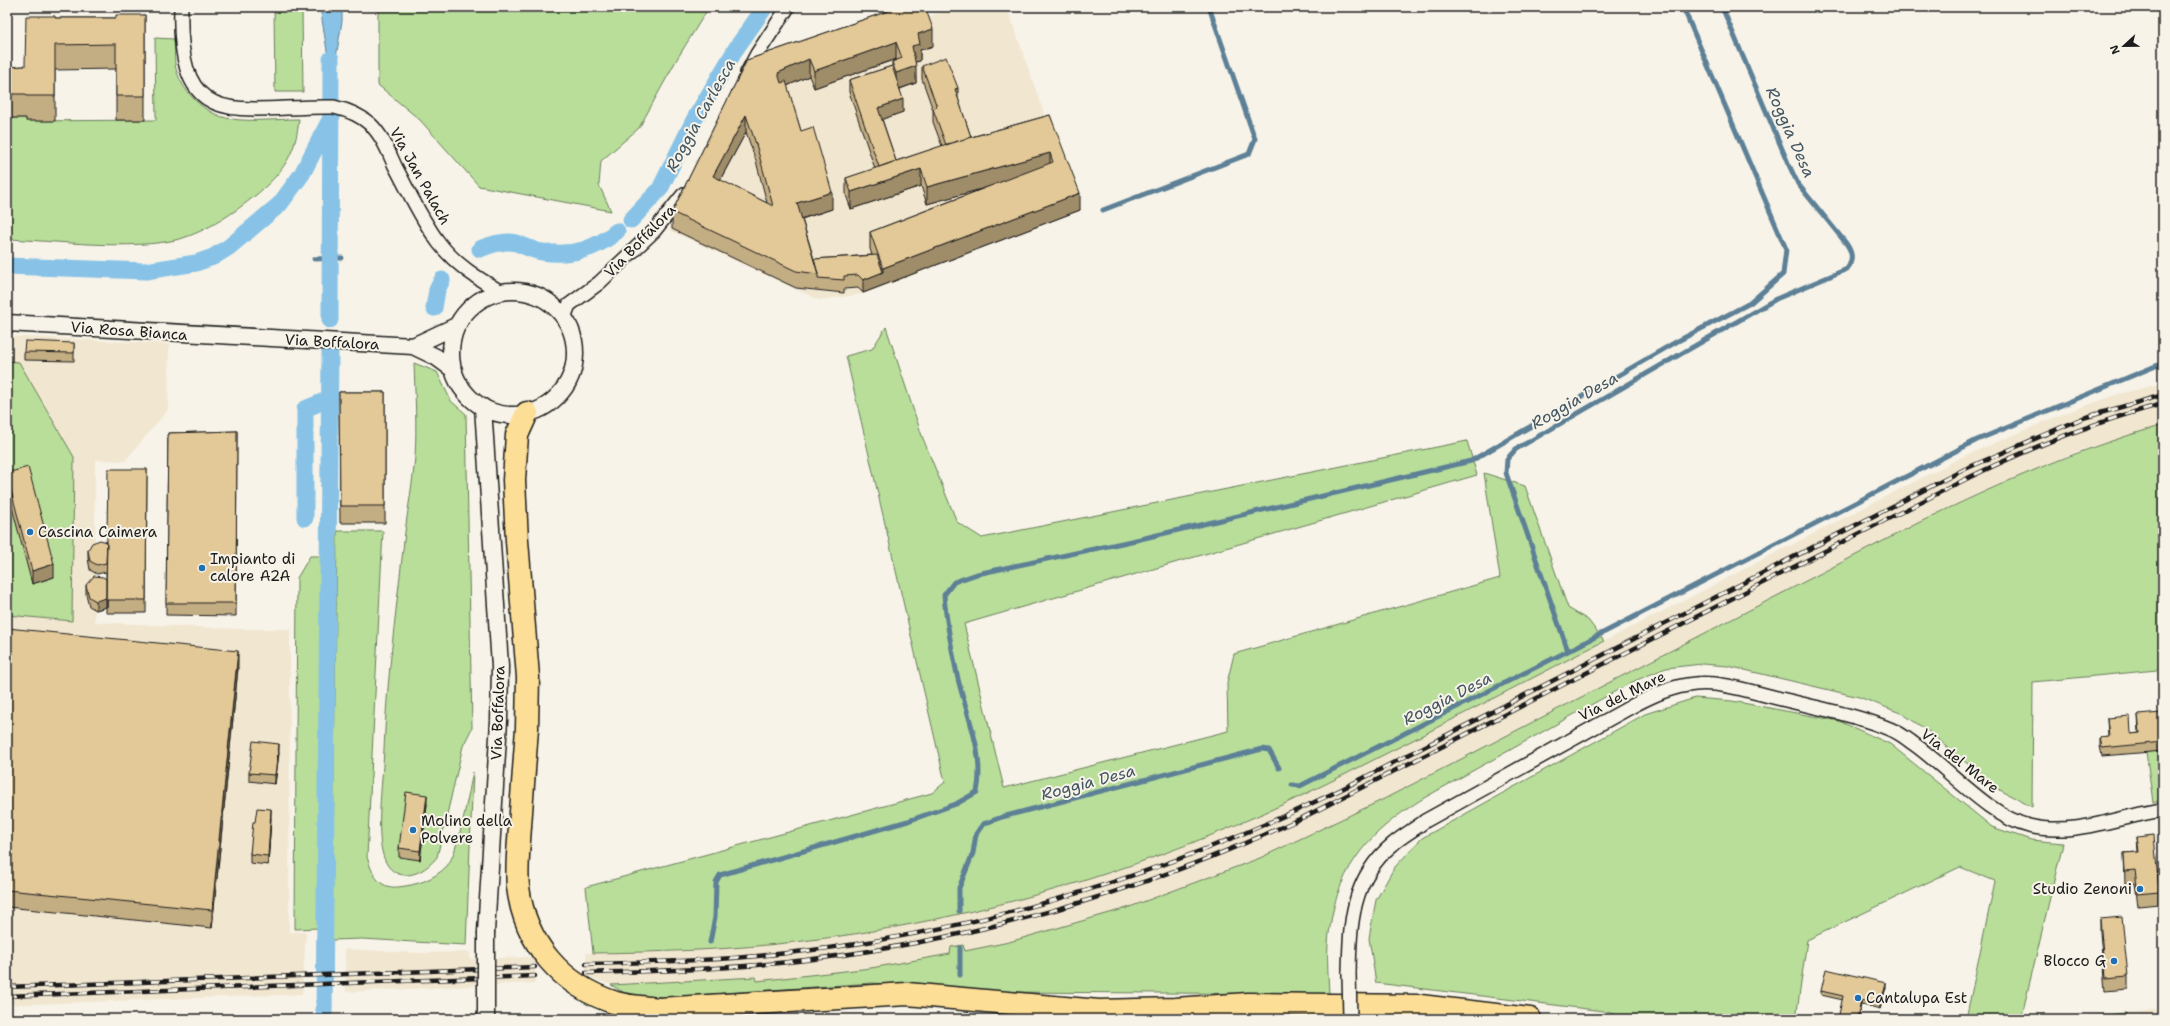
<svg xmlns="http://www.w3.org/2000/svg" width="2170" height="1026" font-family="'Shantell Sans',sans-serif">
<rect width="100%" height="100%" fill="#f7f3e8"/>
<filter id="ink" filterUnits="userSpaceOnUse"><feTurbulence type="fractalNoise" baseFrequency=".025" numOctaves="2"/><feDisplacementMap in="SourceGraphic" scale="8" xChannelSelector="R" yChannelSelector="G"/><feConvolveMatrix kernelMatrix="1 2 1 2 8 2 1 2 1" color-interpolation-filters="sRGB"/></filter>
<g filter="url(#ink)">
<path fill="#f1e6d0" d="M 956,7 L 1007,7 L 1062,165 L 1080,210 L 863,294 L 819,300 L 669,230 L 748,79 Z
M 7,336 L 169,344 L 168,410 L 125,461 L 95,460 L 95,622 L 236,629 L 290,629 L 289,932 L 306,932 L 302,994 L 7,1005 Z
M 2163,383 L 2163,425 L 2076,452 L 1978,494 L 1918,523 L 1384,799 L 1260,858 L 1194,884 L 1127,908 L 1009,942 L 964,952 L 951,947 L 950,954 L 871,968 L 756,981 L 756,977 L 611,985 L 586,976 L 586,953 L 684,951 L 802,941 L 868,932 L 929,920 L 1054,890 L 1115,871 L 1177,849 L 1245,822 L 1376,759 L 1964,456 L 2063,414 L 2115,395 Z
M 345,949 L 417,953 L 470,952 L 470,959 L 535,957 L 535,983 L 346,992 Z
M 2163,1009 L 2163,1019 L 2127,1019 L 2126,1013 Z"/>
<path fill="#b8de9a" stroke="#6a7d5b" d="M 274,7 L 302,7 L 303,92 L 275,92 Z
M 378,7 L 709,7 L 677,59 L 639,128 L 601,161 L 599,185 L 611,211 L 479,186 L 420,120 L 378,85 Z
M 155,38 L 174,39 C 175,47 174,56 175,64 C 179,90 205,115 231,119 C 253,122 277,119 299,119 C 296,155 282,173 256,195 C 234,213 207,231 180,239 C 132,251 57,241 7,239 L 7,118 L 26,118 L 26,121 L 156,120 Z
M 886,327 L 922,436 L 957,522 L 982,538 L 1467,441 L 1477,475 L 964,624 L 1004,788 L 1228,731 L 1227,683 L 1234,654 L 1500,578 L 1484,473 L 1525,486 L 1568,608 L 1588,620 L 1604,641 C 1540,674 1477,707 1413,740 C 1357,768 1301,798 1243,822 C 1103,882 954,923 803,941 C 733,950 663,952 593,953 L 586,887 L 932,793 L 945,782 L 846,356 L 872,349 Z
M 7,361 L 19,362 L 74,457 L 72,621 L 7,615 Z
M 414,363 L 437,372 L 451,401 L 466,414 L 472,728 L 463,746 L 437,857 C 420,879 389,885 382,851 C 376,826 383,776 384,749 C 387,676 397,604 405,532 C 408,507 413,482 415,457 C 417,426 415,394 414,363 Z
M 2163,425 L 2163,662 L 2157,670 L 2033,682 L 2032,807 L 1998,789 L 1928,731 L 1903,714 L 1859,697 L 1728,666 L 1702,664 L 1666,668 L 1632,682 L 1424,798 C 1372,830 1339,864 1330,927 C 1326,948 1328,972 1329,994 L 996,992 L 872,983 L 654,998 L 628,995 L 611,985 L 756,977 L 757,981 L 871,968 L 950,954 L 951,947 L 963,945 L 965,951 L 1009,942 L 1127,908 L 1260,858 L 1384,799 L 1918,523 C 2000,483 2075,450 2163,425 Z
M 337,531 L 383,531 L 367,857 C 372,873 378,889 398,887 C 417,885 433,880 447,866 C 458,854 469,790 473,772 L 466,945 L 362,939 L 332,940 Z
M 310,556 L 322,556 L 320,928 L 295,929 L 297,578 Z
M 1695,698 L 1732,701 L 1839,721 L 1890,744 L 1992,827 L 2031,840 L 2063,843 L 2021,1019 L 1966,1019 L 1995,881 L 1960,867 L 1807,940 L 1796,1019 L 1632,1019 L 1603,1011 L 1376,983 L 1369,938 L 1376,900 L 1394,868 L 1422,838 L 1645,714 Z
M 2163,751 L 2163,800 L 2153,802 L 2146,752 Z
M 2126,1013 L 2127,1019 L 2058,1019 Z"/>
<path fill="#88c3e7" stroke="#5d8096" d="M 320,7 L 342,7 L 342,21 L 332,82 Z"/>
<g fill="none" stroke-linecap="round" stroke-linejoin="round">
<path stroke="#5d8096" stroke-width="5" d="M 1103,210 L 1249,154 L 1255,139 L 1209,7
M 314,259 L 342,258
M 1568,651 L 1506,473 L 1507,459 L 1516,449 L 1776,299 L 1847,269 C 1854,259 1852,251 1845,242 L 1798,184 L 1788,163 L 1722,7
M 1292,785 L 1300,786 L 1568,651 L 1977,440 L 2163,363
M 959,911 L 959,888 L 973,853 L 976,834 L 983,824 L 1002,817 L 1262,749 L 1269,750 L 1279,768
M 710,942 L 715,917 L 716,882 L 720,875 L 908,821 L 956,804 L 977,792 C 985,754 967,716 958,679 C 952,651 946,623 944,595 L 954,582 L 977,574 L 1136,540 L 1471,461 L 1676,342 L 1750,303 L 1783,274 L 1786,249 L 1683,7
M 960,948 L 960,975"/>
<path stroke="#88c3e7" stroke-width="17" d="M 631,220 L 660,189 L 694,120 L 737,47 L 765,7
M 480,249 C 490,245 505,240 516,243 C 525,246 533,251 542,252 C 572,256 595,250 617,231
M 7,266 L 146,271 L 196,263 L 213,257 L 229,247 L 280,204 L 302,174 L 332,116
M 434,308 L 437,290 L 442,280
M 330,320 L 331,59
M 305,518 L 305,409 L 329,399
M 324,1019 L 330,350"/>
<g stroke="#1c1c1c" stroke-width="16">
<path id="minor" d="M 181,7 C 177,137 240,105 334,107 C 347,110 360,115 370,124 C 382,135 388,151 395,166 C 409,192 421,219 439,243 C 456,265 477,278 501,292
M 747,73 L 757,54 L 788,7
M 564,318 L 569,305 L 599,283 L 654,231 L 683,195
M 1349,973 C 1350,923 1351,879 1393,844 C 1402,836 1415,829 1425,821 L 1636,704 C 1656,694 1673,686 1695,684 C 1723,681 1754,693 1781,699 C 1818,708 1856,715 1892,730 C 1900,733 1907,739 1914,744 C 1948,768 1990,817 2029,826 C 2075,837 2119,816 2163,810"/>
</g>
<g stroke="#1c1c1c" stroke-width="19">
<path id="tertiary" d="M451 353a62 62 0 1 1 124 0a62 62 0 1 1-124 0Z
M 7,323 L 413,346 L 436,357 L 454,370
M 413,346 L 458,325
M 483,407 L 500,666 L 499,721 L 486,932"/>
</g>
<g stroke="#1c1c1c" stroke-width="25">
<path id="motorway" d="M 520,826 L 527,728 L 528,677 L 517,541 L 514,480 L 517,435 L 527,413
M 659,1009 L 907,994 L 1099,1011 L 1175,1009 L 1248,1004 L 1420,1006 L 1530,1019"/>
</g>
<use href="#minor" stroke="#f7f3e8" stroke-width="13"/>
<use href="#tertiary" stroke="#f7f3e8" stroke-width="16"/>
<use href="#motorway" stroke="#fcde96" stroke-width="22"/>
<g stroke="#1c1c1c" stroke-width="4.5">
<path id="rail" d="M 586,964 C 659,962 732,960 805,951 C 992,928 1171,872 1340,790 L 1965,469 L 2083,418 L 2163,395
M 586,973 C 659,971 733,969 806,960 C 979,939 1148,890 1306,816 L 1970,477 C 2032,447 2096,421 2163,404
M 7,987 L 535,967
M 7,996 L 535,976"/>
</g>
<use href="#rail" stroke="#f7f3e8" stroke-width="3" stroke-dasharray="9" stroke-linecap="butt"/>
<g stroke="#1c1c1c" stroke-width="16" stroke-linecap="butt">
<path id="minor-bridge" d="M 1349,973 L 1350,1019"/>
</g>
<g stroke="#1c1c1c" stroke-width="19" stroke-linecap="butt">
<path id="tertiary-bridge" d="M 486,932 L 486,1019"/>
</g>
<g stroke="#1c1c1c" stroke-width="25" stroke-linecap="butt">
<path id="motorway-bridge" d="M 520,826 C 519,845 516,867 518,887 C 525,944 562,986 616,1003 C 629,1007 645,1007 659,1009"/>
</g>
<use href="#minor-bridge" stroke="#f7f3e8" stroke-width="13"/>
<use href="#tertiary-bridge" stroke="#f7f3e8" stroke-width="16"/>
<use href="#motorway-bridge" stroke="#fcde96" stroke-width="22"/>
</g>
<path fill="#c3ad83" stroke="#1c1c1c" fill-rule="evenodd" d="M 900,7 L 933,46 L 920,50 L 920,61 L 915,62 L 916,83 L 900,89 L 903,112 L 882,119 L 896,161 L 942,146 L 933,122 L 933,110 L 922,79 L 922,66 L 958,98 L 971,137 L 1050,115 L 1080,210 L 863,293 L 858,288 L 844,289 L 844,293 L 796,288 L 672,229 L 672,212 L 747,60 ZM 896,59 L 896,60 L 892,62 L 892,66 L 849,80 L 849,92 L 875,169 L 846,178 L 846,195 L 851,209 L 921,186 L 927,204 L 987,187 L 870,232 L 870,249 L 872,255 L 814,259 L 802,219 L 832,209 L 801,131 L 787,86 L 809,76 L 814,88 ZM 746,132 L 756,161 L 767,203 L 720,180 Z
M 145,15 L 145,120 L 116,120 L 116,69 L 55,70 L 55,121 L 26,121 L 26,118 L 7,118 L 7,67 L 25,66 L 55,18 L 116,18 Z
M 74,343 L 74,361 L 24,360 L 24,352 Z
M 339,392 L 385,392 L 385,523 L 340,523 Z
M 237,431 L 236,616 L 166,615 L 168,433 Z
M 147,469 L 146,613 L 106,613 L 106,607 L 96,610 L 89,606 L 86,594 L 86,585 L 106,579 L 106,572 L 97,574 L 90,570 L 88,558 L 88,550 L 107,542 Z
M 7,473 L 54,577 L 32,584 L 7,488 Z
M 7,628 L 238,668 L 212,928 L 7,907 Z
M 2138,715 L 2162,731 L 2163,731 L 2163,751 L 2102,756 L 2100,746 L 2100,737 L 2108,736 L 2107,718 L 2131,734 L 2139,733 Z
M 279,753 L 275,784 L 249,781 L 249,773 Z
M 427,804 L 420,860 L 399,857 L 399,848 Z
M 271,818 L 268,865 L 250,863 L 250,854 L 255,822 Z
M 2137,837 L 2159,892 L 2159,904 L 2138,906 L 2135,883 L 2125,884 L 2124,853 L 2138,852 Z
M 2100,919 L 2128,976 L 2128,989 L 2105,991 L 2100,932 Z
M 1886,987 L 1880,1009 L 1861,1004 L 1858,1019 L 1838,1019 L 1843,1000 L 1821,995 L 1821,991 Z"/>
<path fill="#9f8d6a" stroke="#1c1c1c" d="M 933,29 L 933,46 L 920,50 L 920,61 L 912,63 L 912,46 L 918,34 Z
M 896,42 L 896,59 L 814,88 L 814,71 Z
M 809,59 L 809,76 L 778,90 L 778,73 Z
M 916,66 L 916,83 L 896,90 L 896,73 Z
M 958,88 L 958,101 L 955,89 Z
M 903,99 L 903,112 L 878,121 L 878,108 Z
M 746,115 L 746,132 L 713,193 L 713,176 Z
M 1050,153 L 1050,170 L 927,204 L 927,187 Z
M 921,169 L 921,186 L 851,209 L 851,192 Z
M 832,192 L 832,209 L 797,220 L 797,203 Z
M 1080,193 L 1080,210 L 863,293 L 863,280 L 883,272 L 883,268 Z
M 54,564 L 54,577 L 32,584 L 32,571 Z
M 107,579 L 107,607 L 107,600 L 106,600 L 106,607 L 96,610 L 96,601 Z
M 238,651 L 238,668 L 212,928 L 212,910 Z
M 279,744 L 279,753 L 275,784 L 275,775 Z
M 427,795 L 427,804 L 420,860 L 420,851 Z
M 271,809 L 271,818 L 268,865 L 268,856 Z
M 1886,983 L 1886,987 L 1880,1009 L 1880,1005 Z
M 1861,1000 L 1861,1004 L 1858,1019 L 1857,1019 Z"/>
<path fill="#e3c998" stroke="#1c1c1c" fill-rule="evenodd" d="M 900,7 L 925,7 L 933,29 L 918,34 L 920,44 L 912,46 L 916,66 L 896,73 L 892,62 L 902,58 L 896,42 L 814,71 L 809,59 L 778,73 L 781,83 L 786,81 L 801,131 L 813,127 L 832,192 L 797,203 L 818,274 L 796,271 L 672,212 L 747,60 ZM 746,115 L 756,144 L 773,206 L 713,176 Z
M 116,15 L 145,15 L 145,96 L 116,96 L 116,44 L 55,45 L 55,96 L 26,96 L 26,94 L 7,94 L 7,67 L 25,66 L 26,16 L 55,16 L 55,18 L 116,18 Z
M 946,57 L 958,88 L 955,89 L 971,137 L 946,145 L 933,109 L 937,107 L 922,66 Z
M 892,66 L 903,99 L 878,108 L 896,161 L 879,167 L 849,80 Z
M 1050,115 L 1080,193 L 883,268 L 870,232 L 1053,162 L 1050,153 L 927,187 L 921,169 L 851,192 L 846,178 L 947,144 Z
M 877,255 L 883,272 L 863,280 L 858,275 L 844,276 L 844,280 L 818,278 L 818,274 L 814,259 Z
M 25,341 L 74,343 L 74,353 L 24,352 Z
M 339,392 L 385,392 L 385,506 L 340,506 Z
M 237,431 L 236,603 L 166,603 L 168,433 Z
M 28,467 L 54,564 L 32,571 L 7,475 L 7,473 Z
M 108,469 L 147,469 L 146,600 L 106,600 Z
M 100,540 L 107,542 L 106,563 L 97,565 L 90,561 L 88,550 L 92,543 Z
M 94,576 L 103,577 L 106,579 L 106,598 L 96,601 L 89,597 L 86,585 Z
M 7,628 L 238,651 L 212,910 L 7,890 Z
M 2161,713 L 2162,731 L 2163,731 L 2163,742 L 2102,748 L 2100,737 L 2109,736 L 2107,718 L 2130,716 L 2131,734 L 2140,733 L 2138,715 Z
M 253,741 L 279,744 L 275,775 L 249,773 Z
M 406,792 L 427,795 L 420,851 L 399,848 Z
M 257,808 L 271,809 L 268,856 L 250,854 L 253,822 L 255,822 Z
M 2154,835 L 2159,892 L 2138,894 L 2135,870 L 2125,871 L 2124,853 L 2139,852 L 2137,837 Z
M 2122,917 L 2128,976 L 2105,978 L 2100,919 Z
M 1826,969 L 1886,983 L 1880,1005 L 1861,1000 L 1857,1019 L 1838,1019 L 1843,996 L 1821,991 Z"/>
</g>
<g fill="#1f6fb2" stroke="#f7f3e8" stroke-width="1.5">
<circle cx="30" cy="532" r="4"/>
<circle cx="202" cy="568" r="4"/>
<circle cx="413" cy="830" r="4"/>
<circle cx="2140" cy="889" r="4"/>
<circle cx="2114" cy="961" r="4"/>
<circle cx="1858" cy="998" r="4"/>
</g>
<g text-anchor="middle" stroke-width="4" stroke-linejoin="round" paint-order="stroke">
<g font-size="15" fill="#1c1c1c" stroke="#f7f3e8">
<text transform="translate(420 176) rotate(61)" y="5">Via Jan Palach</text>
<text transform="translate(640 241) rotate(-46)" y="5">Via Boffalora</text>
<text transform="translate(129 331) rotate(4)" y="5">Via Rosa Bianca</text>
<text transform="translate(332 342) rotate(3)" y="5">Via Boffalora</text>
<text transform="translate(1622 696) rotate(-26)" y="5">Via del Mare</text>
<text transform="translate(498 713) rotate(-88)" y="5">Via Boffalora</text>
<text transform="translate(1960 761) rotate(38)" y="5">Via del Mare</text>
</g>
<g font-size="15" fill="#1c1c1c" stroke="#f7f3e8" text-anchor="start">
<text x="38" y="537">Cascina Caimera</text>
<text x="210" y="564">Impianto di<tspan x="210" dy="17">calore A2A</tspan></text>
<text x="421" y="826">Molino della<tspan x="421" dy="17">Polvere</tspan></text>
<text x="2132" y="894" text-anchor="end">Studio Zenoni</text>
<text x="2106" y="966" text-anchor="end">Blocco G</text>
<text x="1866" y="1003">Cantalupa Est</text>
</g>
<g font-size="16" font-style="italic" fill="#425663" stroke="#f7f3e8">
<text transform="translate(700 115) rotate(-61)" y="6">Roggia Carlesca</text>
<text transform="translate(1791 132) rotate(66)" y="6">Roggia Desa</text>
<text transform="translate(1574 400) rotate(-30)" y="6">Roggia Desa</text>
<text transform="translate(1447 698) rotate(-27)" y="6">Roggia Desa</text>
<text transform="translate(1088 782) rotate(-15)" y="6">Roggia Desa</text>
</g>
</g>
<rect width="2170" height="1026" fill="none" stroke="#f7f3e8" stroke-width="24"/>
<rect x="12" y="12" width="2146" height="1002" fill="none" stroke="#1c1c1c" stroke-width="1.5" filter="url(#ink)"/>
<g transform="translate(2124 46) rotate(248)" stroke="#f7f3e8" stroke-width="3" paint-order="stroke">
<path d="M0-3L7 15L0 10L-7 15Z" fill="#1c1c1c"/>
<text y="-6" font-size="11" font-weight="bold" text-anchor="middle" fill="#1c1c1c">N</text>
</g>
</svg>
